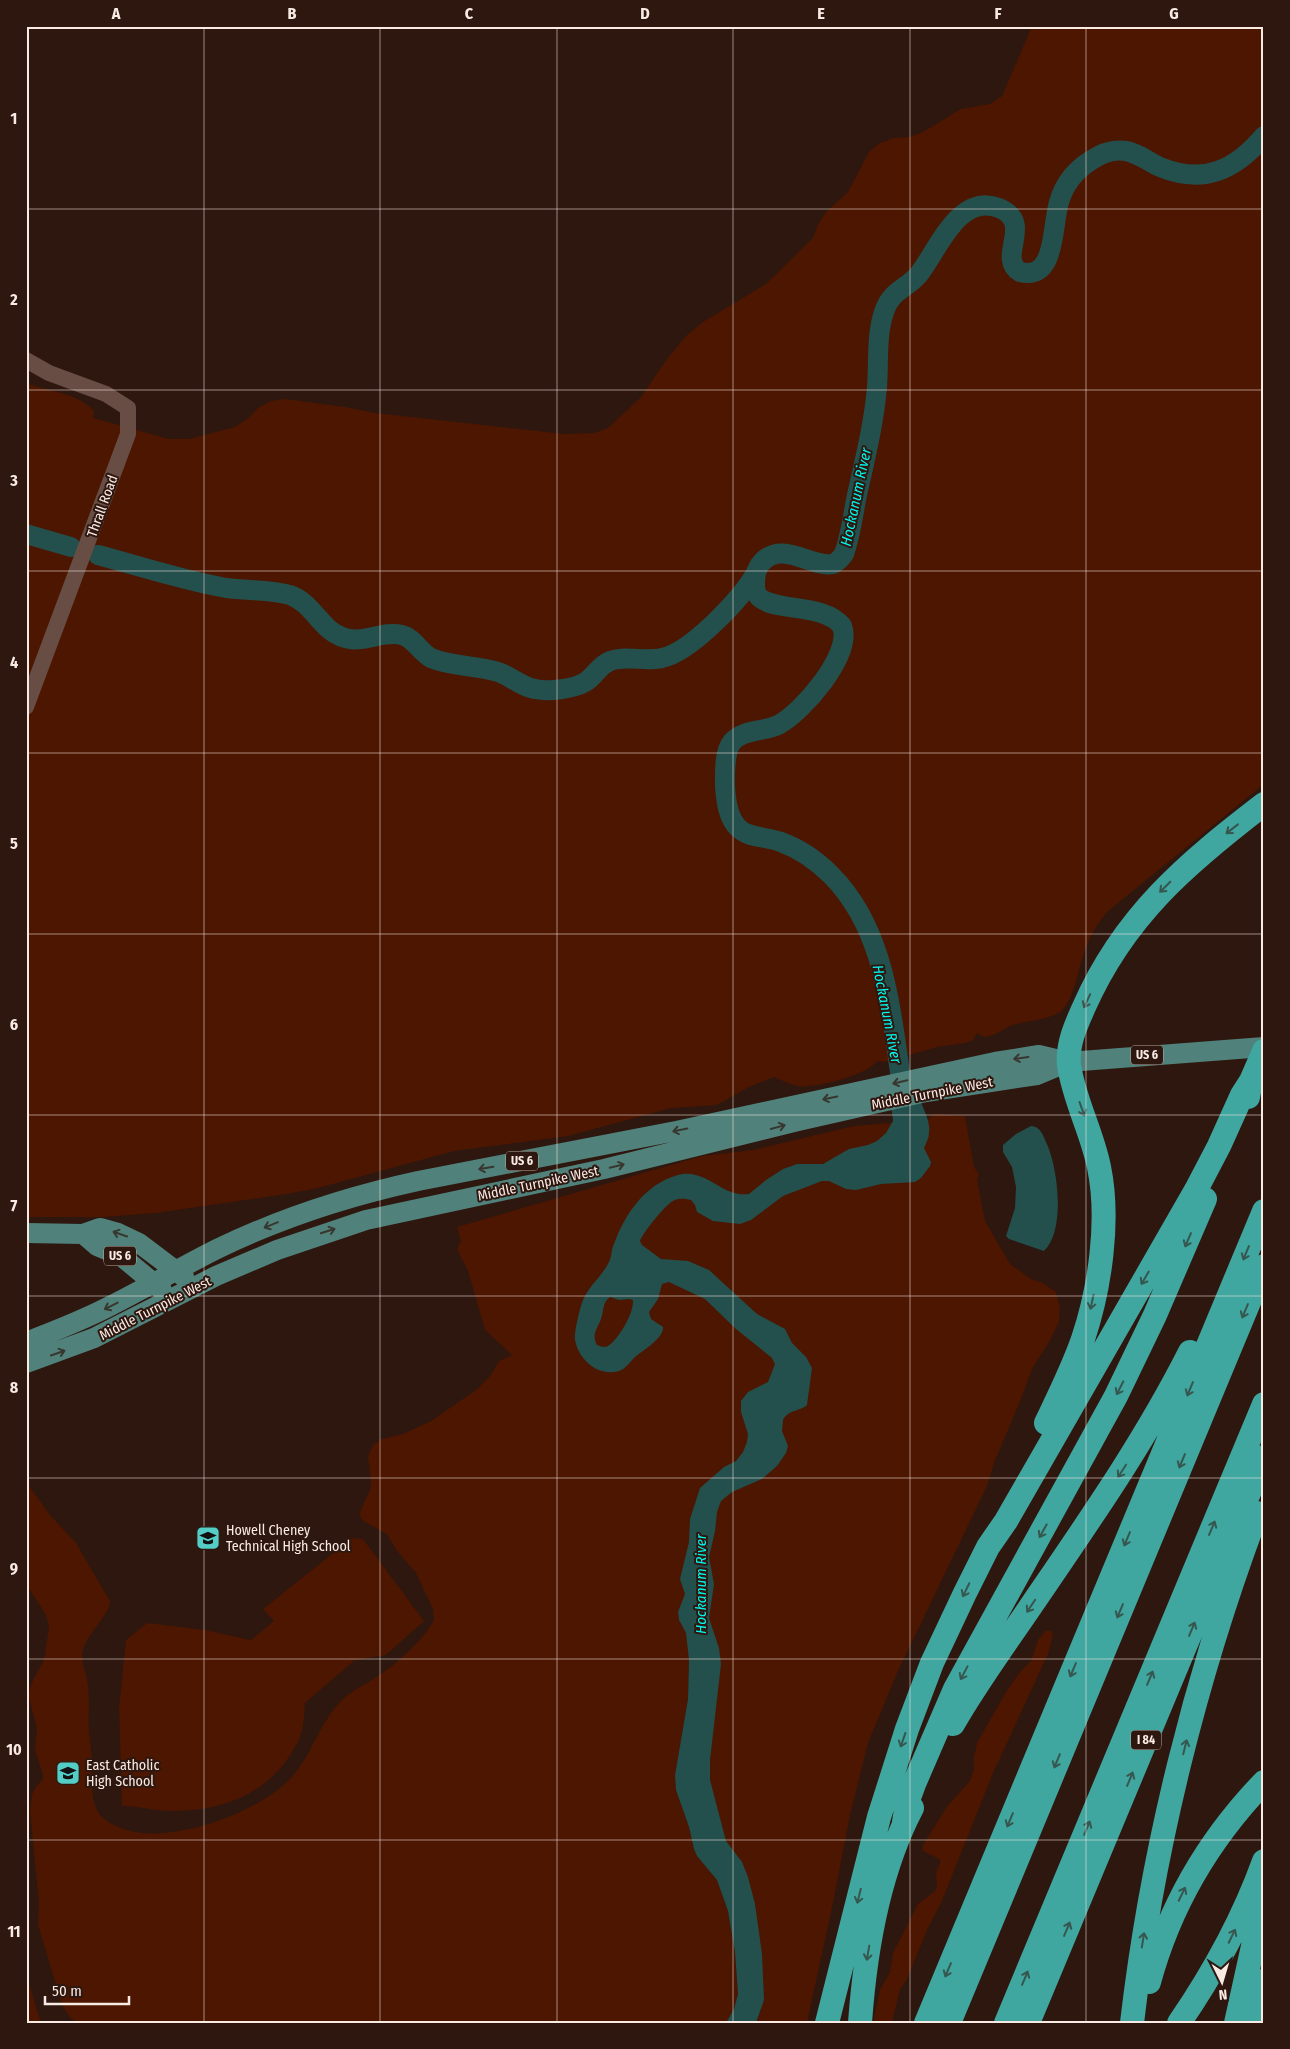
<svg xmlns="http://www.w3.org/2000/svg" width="1290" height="2049" font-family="'Fira Sans Condensed',sans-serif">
<rect width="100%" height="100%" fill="#2d170f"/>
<path fill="#4c1600" d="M 1032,26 L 1264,26 L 1264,784 L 1107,912 C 1098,923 1091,934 1086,948 C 1079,964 1075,1000 1060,1012 C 1049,1020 1022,1021 1008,1027 C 999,1032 986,1042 977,1033 L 973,1040 L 966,1043 L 937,1047 L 885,1062 L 877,1061 C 869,1075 813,1089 797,1086 C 789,1084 781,1080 774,1077 L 771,1078 L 749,1087 L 717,1105 L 671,1108 L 568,1136 L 454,1151 L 318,1188 L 287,1194 L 156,1213 L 103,1217 L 26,1217 L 26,383 C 47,391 79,393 94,411 L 93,418 L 169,439 L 189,439 L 235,427 L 247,419 L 258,408 L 271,401 L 285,399 L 345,407 L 375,413 L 564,434 L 594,433 L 608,428 L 641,397 L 667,359 L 687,335 L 703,322 L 766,284 L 813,238 L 818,224 L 826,212 L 848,192 L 869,152 L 880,143 L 894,138 L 909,137 L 923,132 L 961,109 L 990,104 L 1002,96 Z
M 935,1114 L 965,1116 L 974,1167 L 979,1174 L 977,1180 L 985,1221 L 1010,1264 L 1031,1279 L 1043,1283 L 1056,1292 L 1060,1307 L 1059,1322 L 1049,1342 L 1032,1369 L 1019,1404 L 994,1463 L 987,1486 L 898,1671 L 868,1743 L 850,1815 L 833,1903 L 807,2023 L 756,2023 L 761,2010 L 715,1849 L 700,1710 L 689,1657 L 688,1699 L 675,1775 L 676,1790 L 689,1827 L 694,1849 L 697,1856 L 717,1880 L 728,1911 L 735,1952 L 738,1994 L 734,2009 L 726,2023 L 76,2023 L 68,2015 L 62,2005 L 38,1925 L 39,1903 L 30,1811 L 32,1795 L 35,1788 L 43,1779 L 43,1775 L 35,1750 L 37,1728 L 28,1694 L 33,1680 L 44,1660 L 49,1627 L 46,1615 L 26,1584 L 26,1482 L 50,1515 L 76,1543 L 110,1601 C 112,1611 87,1634 83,1650 C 80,1663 87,1673 88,1686 C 90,1702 88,1717 89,1732 C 90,1741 91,1749 92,1758 C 92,1775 90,1795 97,1810 C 100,1817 108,1822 114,1825 C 160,1850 254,1815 289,1780 C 312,1756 319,1722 343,1699 C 352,1690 365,1685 375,1678 C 395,1665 423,1641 434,1620 L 433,1609 L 416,1573 L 397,1551 L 387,1534 L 363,1521 L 359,1514 L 370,1490 L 371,1482 L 368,1456 L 373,1445 L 382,1439 L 403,1434 L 431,1421 L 476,1390 L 490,1376 L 499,1361 L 512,1355 L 485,1330 L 468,1271 L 457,1249 L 461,1241 L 457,1227 L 702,1156 L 753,1150 L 854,1126 L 928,1120 L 931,1115 Z
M 352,1538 L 363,1539 L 424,1621 L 386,1655 L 355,1660 L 305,1703 C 304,1714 304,1726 300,1737 C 298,1743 294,1748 291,1754 C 264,1796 220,1811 172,1811 C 155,1811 138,1806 122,1806 L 119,1708 L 126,1640 L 147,1623 L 205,1630 L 251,1640 L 274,1621 L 263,1609 Z
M 1045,1631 L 1051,1631 L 1053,1634 L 1048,1654 L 993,1773 L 942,1901 L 928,1928 L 906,1981 L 900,1989 L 892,2023 L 873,2023 L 880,1990 L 890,1972 L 893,1953 L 918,1904 L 935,1891 L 937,1885 L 936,1873 L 941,1860 L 923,1851 L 923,1845 L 948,1805 L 970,1781 L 974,1769 L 974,1757 L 977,1743 L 1006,1692 L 1020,1672 L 1031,1661 L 1038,1640 Z
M 26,1974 L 41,2023 L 26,2023 Z"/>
<path fill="#234f4c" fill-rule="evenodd" d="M 919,1095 C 921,1107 931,1119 929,1133 C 929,1138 926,1143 924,1148 L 931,1162 L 930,1166 L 921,1178 L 915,1182 L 881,1184 L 856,1190 L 846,1189 L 829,1181 L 822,1181 L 783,1196 L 751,1220 L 740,1224 L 713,1221 L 697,1212 L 695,1205 L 691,1200 C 685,1199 680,1198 675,1200 C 667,1202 642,1234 640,1241 L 642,1245 L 661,1259 L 688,1261 L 709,1270 L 757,1314 L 785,1329 L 792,1343 L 806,1357 L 812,1368 L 807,1405 C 799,1412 789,1409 783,1420 L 782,1431 L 788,1446 L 786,1453 L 777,1466 L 762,1479 L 732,1492 L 721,1501 L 717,1512 L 715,1531 L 709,1557 L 714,1584 L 709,1618 L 719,1648 L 721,1664 L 710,1760 L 710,1780 L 726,1841 L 742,1862 L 748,1877 L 755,1904 L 762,1954 L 764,2000 L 756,2023 L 726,2023 L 734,2009 L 738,1994 L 735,1952 L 728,1911 L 717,1880 L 697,1856 L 694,1849 L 689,1827 L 676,1790 L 675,1775 L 688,1699 L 689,1660 L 686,1633 L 679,1620 L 678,1612 L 685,1594 L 680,1579 L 689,1542 L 690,1519 L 700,1488 L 724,1467 L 736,1461 L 743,1452 L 747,1442 L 748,1434 L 741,1412 L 741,1401 L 748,1392 L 768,1382 L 775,1364 L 772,1358 L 736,1329 L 705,1299 L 669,1282 L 662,1284 L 658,1299 L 649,1312 L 651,1319 L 663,1327 C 664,1337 647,1348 639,1354 C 631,1359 628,1368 619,1371 C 599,1377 579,1361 575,1340 C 574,1333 580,1307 583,1300 C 589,1286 602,1276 609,1262 C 612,1256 611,1250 614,1244 C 625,1214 645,1184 678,1175 C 706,1167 722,1198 749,1194 L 766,1180 L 783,1169 L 797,1164 L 823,1164 L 849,1149 L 868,1145 L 877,1141 L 886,1133 L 893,1121 L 891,1105 ZM 610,1297 L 619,1300 L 629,1299 L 633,1300 C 634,1313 619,1339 608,1346 C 605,1348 600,1346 597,1345 C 591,1334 598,1328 601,1319 C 604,1311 602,1303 610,1297 Z
M 1031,1126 C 1040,1126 1043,1135 1046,1142 C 1058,1167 1066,1230 1044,1251 L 1009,1239 L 1006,1236 L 1015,1208 L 1016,1187 L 1012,1167 L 1003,1152 L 1003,1145 L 1016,1134 Z"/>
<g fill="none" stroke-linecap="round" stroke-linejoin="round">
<path stroke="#234f4c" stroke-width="20" d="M 26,534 L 71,547
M 98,555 C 139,566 185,581 226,588 C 248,591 269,589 290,595 C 313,603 320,629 342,637 C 362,645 382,630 402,635 C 414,638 420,652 431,658 C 452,667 476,665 498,672 C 511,676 521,687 535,689 C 549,692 575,689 587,681 C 595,675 600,665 610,661 C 626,655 646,662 662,658 C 691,652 742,598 756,573
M 904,1098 C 891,1022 889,933 831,875 C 817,861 800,849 781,842 C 770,838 759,838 748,834 C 729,827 726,804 725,786 C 725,773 724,752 732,742 C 743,729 764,732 778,725 C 802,713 853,654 842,626 C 824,603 774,612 759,597 C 756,594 755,588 755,583 C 755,575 757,567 762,562 C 783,540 811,568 833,564 C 838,562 841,558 844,554 C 851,535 853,514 857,495 C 865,459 874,423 877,387 C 879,362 876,336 884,312 C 891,290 907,289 919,274 C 938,250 959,192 999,208 C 1035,223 996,257 1020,272 C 1058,281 1051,223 1060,199 C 1065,184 1076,170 1090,161 C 1100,154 1113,149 1126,151 C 1138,153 1149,162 1160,167 C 1204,185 1235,170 1264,136"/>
<path stroke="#674d44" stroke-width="16" d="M 26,360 L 49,373 L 106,394 L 128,408 L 128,434 L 26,707"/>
<path stroke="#50827b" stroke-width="20" d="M 26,1233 L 83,1234 L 100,1228 L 118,1233 L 139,1243 L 184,1277
M 83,1234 L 97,1246 L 121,1256 L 162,1290
M 26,1342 C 55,1331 83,1320 110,1306 C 146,1288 181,1267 217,1249 C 281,1218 349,1196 418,1181 L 676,1131 L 995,1062 L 1039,1055 L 1068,1062
M 26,1363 L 94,1338 L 216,1276 L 277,1250 L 366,1220 L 604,1169 L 798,1121 L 926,1092 L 1037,1075 L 1068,1062 L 1264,1047"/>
<path stroke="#40a6a0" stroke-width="24" d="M 1248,1097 L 1251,1081 L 1264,1051
M 1046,1423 C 1059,1396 1073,1368 1083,1339 C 1100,1288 1110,1220 1099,1167 C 1092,1132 1074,1100 1069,1065 C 1067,1044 1076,1025 1084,1007 C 1124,916 1187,863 1264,804
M 953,1724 C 977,1682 1006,1643 1033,1603 C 1089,1521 1145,1441 1190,1352
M 904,1822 L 907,1803 L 914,1784 L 955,1689 L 1116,1396 L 1155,1315 L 1205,1199
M 1149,1982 C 1170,1905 1209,1839 1264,1782
M 827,2023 L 879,1817 L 907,1729 L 932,1663 L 965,1593 L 988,1547 L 1006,1521 L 1196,1190 L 1219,1146 L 1242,1095 L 1251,1081
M 860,2023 C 865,1952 879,1871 912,1808
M 926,2023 L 1264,1211
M 949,2023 L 1264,1266
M 1006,2023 L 1264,1404
M 1028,2023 L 1264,1457
M 1132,2023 C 1152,1851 1196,1675 1257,1513
M 1179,2023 C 1214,1972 1243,1919 1264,1861
M 1236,2023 L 1264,1896
M 1253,2023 L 1262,1981"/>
</g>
<defs><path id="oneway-shaft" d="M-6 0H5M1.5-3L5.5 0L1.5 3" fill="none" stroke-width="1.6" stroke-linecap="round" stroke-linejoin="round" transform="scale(1.25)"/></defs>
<g stroke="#365750">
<use href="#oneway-shaft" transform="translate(1232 829) rotate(142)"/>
<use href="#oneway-shaft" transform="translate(1165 887) rotate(135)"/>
<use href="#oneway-shaft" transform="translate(1087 1001) rotate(115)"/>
<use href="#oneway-shaft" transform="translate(1082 1109) rotate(70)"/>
<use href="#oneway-shaft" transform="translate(1188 1240) rotate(113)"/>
<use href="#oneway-shaft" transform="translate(1246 1253) rotate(113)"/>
<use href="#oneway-shaft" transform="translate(1145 1278) rotate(120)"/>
<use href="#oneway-shaft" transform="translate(1092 1302) rotate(102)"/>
<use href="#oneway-shaft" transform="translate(1245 1311) rotate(113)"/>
<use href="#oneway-shaft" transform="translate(1120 1388) rotate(117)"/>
<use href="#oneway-shaft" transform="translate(1190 1389) rotate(113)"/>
<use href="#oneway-shaft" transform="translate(1182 1461) rotate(113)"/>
<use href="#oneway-shaft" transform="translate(1122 1471) rotate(123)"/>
<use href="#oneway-shaft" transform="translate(1212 1528) rotate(-67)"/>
<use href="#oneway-shaft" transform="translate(1043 1531) rotate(119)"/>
<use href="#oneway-shaft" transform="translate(1127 1539) rotate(113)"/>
<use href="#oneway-shaft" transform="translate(966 1590) rotate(116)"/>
<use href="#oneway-shaft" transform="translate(1031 1606) rotate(124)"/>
<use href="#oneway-shaft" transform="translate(1120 1611) rotate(113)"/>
<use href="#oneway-shaft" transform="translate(1192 1629) rotate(-67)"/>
<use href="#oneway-shaft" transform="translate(1073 1670) rotate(113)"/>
<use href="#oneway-shaft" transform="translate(964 1673) rotate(118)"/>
<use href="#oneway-shaft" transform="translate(1150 1678) rotate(-67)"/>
<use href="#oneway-shaft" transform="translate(903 1740) rotate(109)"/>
<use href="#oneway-shaft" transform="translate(1185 1747) rotate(-76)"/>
<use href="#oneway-shaft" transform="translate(1057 1761) rotate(113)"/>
<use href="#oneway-shaft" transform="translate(1130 1779) rotate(-67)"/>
<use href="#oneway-shaft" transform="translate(1010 1820) rotate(113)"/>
<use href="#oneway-shaft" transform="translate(1087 1828) rotate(-67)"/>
<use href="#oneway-shaft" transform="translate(1182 1894) rotate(-64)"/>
<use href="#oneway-shaft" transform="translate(859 1896) rotate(104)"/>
<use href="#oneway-shaft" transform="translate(1067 1929) rotate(-67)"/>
<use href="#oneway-shaft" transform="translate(1232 1936) rotate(-64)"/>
<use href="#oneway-shaft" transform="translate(1143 1940) rotate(-81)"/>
<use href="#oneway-shaft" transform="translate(868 1953) rotate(100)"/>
<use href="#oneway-shaft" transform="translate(948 1970) rotate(113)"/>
<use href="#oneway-shaft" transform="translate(1025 1978) rotate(-67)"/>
</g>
<g stroke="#38372f">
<use href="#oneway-shaft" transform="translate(1021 1058) rotate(172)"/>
<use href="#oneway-shaft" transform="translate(900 1082) rotate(167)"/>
<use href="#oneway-shaft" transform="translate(830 1098) rotate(168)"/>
<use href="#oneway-shaft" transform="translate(778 1127) rotate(-15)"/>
<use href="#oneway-shaft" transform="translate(680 1130) rotate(168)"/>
<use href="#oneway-shaft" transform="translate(617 1166) rotate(-13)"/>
<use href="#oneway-shaft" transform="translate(486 1168) rotate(170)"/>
<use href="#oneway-shaft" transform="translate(271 1225) rotate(158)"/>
<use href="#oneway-shaft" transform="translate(328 1231) rotate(-18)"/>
<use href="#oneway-shaft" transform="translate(120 1234) rotate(-161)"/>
<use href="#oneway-shaft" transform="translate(111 1306) rotate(153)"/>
<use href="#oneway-shaft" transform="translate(58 1353) rotate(-19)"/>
</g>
<path fill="none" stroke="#faeae4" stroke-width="1" stroke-opacity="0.55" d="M 204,26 L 204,2023M 380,26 L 380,2023M 557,26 L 557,2023M 733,26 L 733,2023M 910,26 L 910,2023M 1086,26 L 1086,2023M 26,209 L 1264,209M 26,390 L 1264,390M 26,571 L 1264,571M 26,753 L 1264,753M 26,934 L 1264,934M 26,1115 L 1264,1115M 26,1296 L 1264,1296M 26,1478 L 1264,1478M 26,1659 L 1264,1659M 26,1840 L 1264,1840"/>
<defs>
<g id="school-square" transform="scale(1.25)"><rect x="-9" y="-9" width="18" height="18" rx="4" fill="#54cdc7" stroke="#2d170f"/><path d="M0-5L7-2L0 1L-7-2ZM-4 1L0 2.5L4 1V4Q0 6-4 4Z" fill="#111"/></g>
</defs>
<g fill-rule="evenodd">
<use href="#school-square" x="208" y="1538"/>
<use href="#school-square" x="68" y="1773"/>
</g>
<g text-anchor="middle" stroke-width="4" stroke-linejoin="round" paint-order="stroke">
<g fill="#2d170f" stroke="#bcaba4" stroke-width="1">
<rect x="1131" y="1045.5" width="32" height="19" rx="4"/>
<rect x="506" y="1151.5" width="32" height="19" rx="4"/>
<rect x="104" y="1246.5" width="32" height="19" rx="4"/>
<rect x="1131" y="1730.5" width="30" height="19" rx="4"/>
</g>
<g font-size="12" font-weight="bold" fill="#faeae4">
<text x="1147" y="1059">US 6</text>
<text x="522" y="1165">US 6</text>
<text x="120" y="1260">US 6</text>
<text x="1146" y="1744">I 84</text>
</g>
<g font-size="14" fill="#faeae4" stroke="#2d170f">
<text transform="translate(102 506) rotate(-70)" y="5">Thrall Road</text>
<text transform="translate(932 1093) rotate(-11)" y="5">Middle Turnpike West</text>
<text transform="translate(538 1183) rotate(-12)" y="5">Middle Turnpike West</text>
<text transform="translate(155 1308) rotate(-27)" y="5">Middle Turnpike West</text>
</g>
<g font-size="14" fill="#faeae4" stroke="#2d170f" text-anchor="start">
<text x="226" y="1535">Howell Cheney<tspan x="226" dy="16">Technical High School</tspan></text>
<text x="86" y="1770">East Catholic<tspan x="86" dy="16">High School</tspan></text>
</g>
<g font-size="15" font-style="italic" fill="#00f8ef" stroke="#2d170f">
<text transform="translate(856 497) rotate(-78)" y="5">Hockanum River</text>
<text transform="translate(887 1014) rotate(79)" y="5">Hockanum River</text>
<text transform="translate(701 1584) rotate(-90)" y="5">Hockanum River</text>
</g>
</g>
<rect width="1290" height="2049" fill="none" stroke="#2d170f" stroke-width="55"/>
<g transform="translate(1222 1982) rotate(175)" stroke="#2d170f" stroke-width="4" paint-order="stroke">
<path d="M0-4L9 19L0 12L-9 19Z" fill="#faeae4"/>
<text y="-8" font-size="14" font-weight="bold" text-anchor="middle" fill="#faeae4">N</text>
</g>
<path d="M45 1996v8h84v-8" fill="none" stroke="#faeae4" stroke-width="2.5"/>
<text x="52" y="1996" font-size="15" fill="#faeae4" stroke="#2d170f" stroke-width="4" paint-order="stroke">50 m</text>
<rect x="28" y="28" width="1234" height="1994" fill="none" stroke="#faeae4" stroke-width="2"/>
<g font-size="16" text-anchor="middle" font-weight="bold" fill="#faeae4">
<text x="116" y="19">A</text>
<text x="292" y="19">B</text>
<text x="469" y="19">C</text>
<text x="645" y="19">D</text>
<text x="821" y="19">E</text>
<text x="998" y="19">F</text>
<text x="1174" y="19">G</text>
<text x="14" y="124">1</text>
<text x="14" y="305">2</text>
<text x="14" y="486">3</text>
<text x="14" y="668">4</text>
<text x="14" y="849">5</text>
<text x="14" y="1030">6</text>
<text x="14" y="1211">7</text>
<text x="14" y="1393">8</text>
<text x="14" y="1574">9</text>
<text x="14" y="1755">10</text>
<text x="14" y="1937">11</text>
</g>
</svg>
